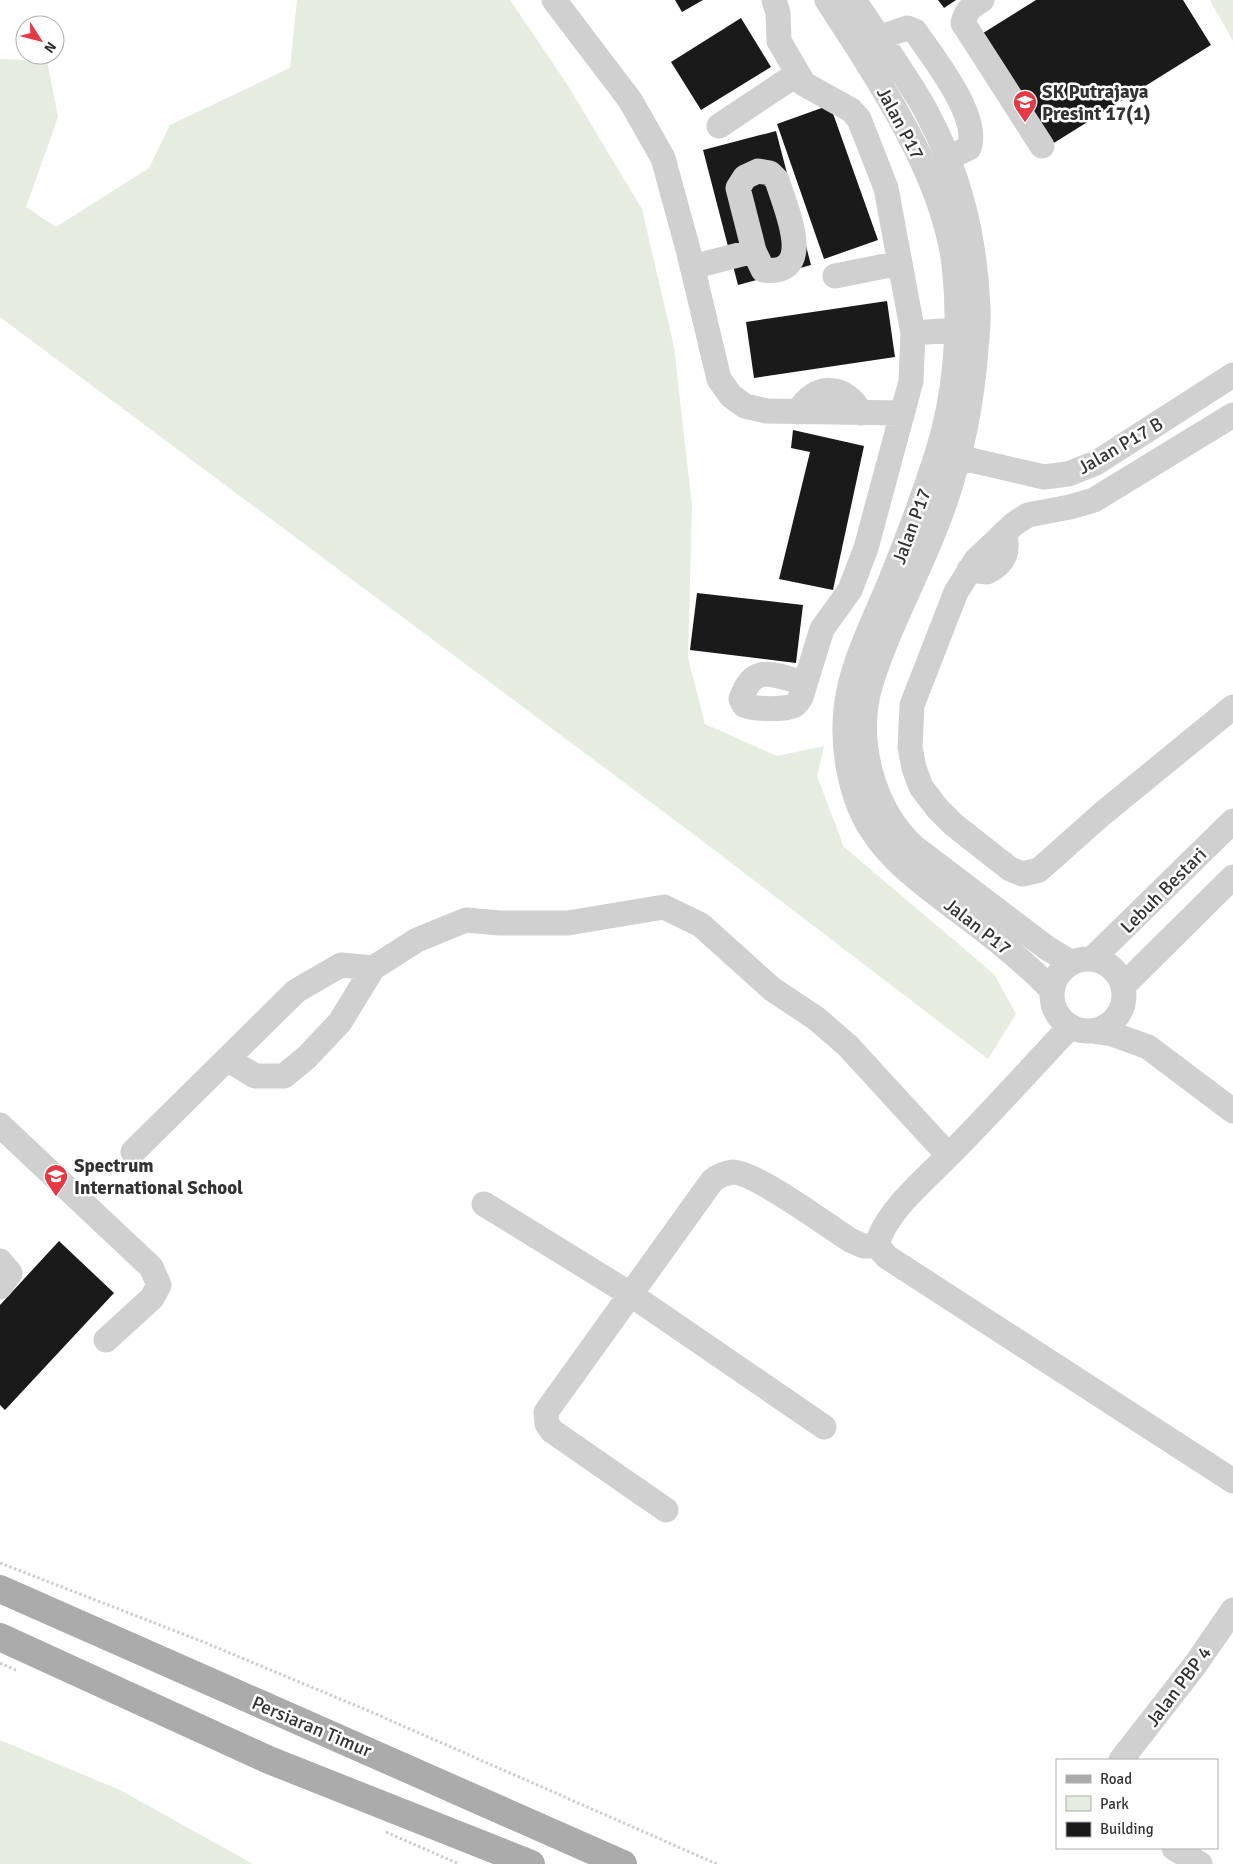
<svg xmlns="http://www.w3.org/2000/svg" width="1233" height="1864" font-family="Signika,sans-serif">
<rect width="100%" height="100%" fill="#fff"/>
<path fill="#e6ecdf" d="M 297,0 L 510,0 L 567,84 L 642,209 L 674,347 L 692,506 L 688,658 L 705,724 L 777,756 L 824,746 L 817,776 L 844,847 L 994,974 L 1016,1014 L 988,1059 L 692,833 L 0,317 L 0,59 L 47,61 L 58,117 L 26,207 L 56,227 L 149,168 L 170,125 L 290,68 Z
M 1210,0 L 1233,0 L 1233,41 Z
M 0,1740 L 120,1790 L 253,1864 L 0,1864 Z"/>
<path fill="#1a1a1a" d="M 675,0 L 703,0 L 682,12 Z
M 938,0 L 956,0 L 944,8 Z
M 1036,0 L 1183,0 L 1211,45 L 1049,146 L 980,35 Z
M 741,18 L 771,67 L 701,110 L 671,62 Z
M 830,105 L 878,240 L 824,259 L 777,124 Z
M 776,131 L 811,265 L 738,285 L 703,150 Z
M 887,301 L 895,357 L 754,378 L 746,322 Z
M 793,430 L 864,446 L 833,590 L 779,579 L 810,452 L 791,448 Z
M 697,593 L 803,605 L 796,663 L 690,650 Z
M 59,1241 L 114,1293 L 5,1410 L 0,1405 L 0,1305 Z"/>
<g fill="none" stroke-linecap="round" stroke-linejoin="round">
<path stroke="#cdcdcd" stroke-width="3" stroke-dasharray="2.5 2.5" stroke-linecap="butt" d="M 0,1563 L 201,1641 L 369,1711 L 717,1864
M 0,1663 L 18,1671
M 386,1832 L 459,1864"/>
<path stroke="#d0d0d0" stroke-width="25" d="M 554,0 L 630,100 L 663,158 L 689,253 L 719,379 L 731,396 L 745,406 L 767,411 L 902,413
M 774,0 L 778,13 L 779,41 L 804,84 L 851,110 L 859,119 L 886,188 L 913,333 L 911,381 L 866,548 L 850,590 L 822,629 L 801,697 C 799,700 798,702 796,704 C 788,711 753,709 744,705 L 741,699 C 754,661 774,676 805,683
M 827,0 C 876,77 942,171 954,264 C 961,326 956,394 937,454 C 923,497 907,540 890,582 C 862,649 834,695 849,771 C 853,791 860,812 871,829 C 892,863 926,886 957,910 C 991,935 1023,960 1052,990
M 854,0 C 878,37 905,73 926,111 C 960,174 975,237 978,308 C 979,322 977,336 976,349 C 972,403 962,454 944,505 C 923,566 890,622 871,683 C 854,739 872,808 914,847 L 1047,948 L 1072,963
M 982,0 C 972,6 966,10 963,23 L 1042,146
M 878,38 L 907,28 L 915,31 C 932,56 981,117 969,148 L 948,158
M 719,126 L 797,74
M 758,171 L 770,173 L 777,180 C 785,207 818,277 763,270 L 754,251 L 738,188 L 745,177 Z
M 692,267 L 754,251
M 835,276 L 900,263
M 913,333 L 957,330
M 798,412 C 815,383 845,383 861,413
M 1233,415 L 1094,500 L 1070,507 L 1028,515 L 1014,524 L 976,560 L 956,592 L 912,705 L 910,747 L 914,768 L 921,787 L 937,808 L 954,825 L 1010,869 L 1023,874 L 1039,870 L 1102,814 L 1233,707
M 945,454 L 1044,477 L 1068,474 L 1096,463 L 1233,375
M 969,570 L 987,572 C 1004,564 1010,551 1004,533
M1052 995a36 36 0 1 1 72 0a36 36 0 1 1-72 0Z
M 1092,959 L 1233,821
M 1123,986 L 1233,877
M 1070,1027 C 1027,1072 986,1119 941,1163 C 920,1184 883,1216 877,1246 L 887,1257 L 1233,1481
M 1092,1031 L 1112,1034 L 1148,1047 L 1233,1111
M 227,1059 L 255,1076 L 284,1076 L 307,1057 L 340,1022 L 373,968
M 0,1125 L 151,1267 L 159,1285 L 152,1298 L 106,1340
M 133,1152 L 296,991 L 341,965 L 373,968 L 417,940 L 466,920 L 500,923 L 568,923 L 664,907 L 701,925 L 772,989 L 817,1019 L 848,1046 L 948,1155
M 484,1204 L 630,1294 L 824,1427
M 0,1261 L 10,1273 L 0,1287
M 666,1510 L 552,1431 L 547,1424 L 546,1412 L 712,1181 C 718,1176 724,1173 733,1172 C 755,1172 828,1226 850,1240 L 863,1246 L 877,1246
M 1121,1760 L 1195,1665 L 1233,1610
M 1174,1848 L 1200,1864"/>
<path stroke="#ababab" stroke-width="28" d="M 0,1589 L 623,1864
M 0,1637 L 269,1760 L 531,1864"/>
</g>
<defs>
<g id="school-pin" transform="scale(1.25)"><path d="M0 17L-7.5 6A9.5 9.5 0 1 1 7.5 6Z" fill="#e63946" stroke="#fff"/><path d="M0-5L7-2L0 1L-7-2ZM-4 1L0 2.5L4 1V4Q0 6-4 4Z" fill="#fff"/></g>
</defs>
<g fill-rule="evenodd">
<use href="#school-pin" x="1025" y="102"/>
<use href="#school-pin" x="56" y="1176"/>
</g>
<g text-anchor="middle" stroke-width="5" stroke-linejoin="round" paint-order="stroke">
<g font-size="19" font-weight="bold" fill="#333" stroke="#fff" text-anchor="start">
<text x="1042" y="98">SK Putrajaya<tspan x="1042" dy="22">Presint 17(1)</tspan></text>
<text x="74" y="1172">Spectrum<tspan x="74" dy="22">International School</tspan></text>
</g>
<g font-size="19" fill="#333" stroke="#fff">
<text transform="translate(901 123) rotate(62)" y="7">Jalan P17</text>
<text transform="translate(1120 445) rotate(-30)" y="7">Jalan P17 B</text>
<text transform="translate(911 526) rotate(-70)" y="7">Jalan P17</text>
<text transform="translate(1163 890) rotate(-45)" y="7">Lebuh Bestari</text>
<text transform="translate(978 926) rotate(38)" y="7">Jalan P17</text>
<text transform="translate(1178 1686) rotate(-53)" y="7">Jalan PBP 4</text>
<text transform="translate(312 1726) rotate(23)" y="7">Persiaran Timur</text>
</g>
</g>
<rect x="1056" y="1759" width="162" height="90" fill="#ffffff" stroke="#adadad"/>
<rect x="1066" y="1775" width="25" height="8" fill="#ababab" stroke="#adadad"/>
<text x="1100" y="1784" font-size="15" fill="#333333">Road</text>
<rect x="1066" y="1796" width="25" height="15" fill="#e6ecdf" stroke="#adadad"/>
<text x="1100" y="1809" font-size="15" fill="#333333">Park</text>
<rect x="1066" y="1822" width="25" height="15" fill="#1a1a1a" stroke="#adadad"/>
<text x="1100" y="1834" font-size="15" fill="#333333">Building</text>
<g transform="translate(40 40) rotate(126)"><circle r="24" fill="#ffffff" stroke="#adadad"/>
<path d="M0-4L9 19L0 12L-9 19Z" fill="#e63946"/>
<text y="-8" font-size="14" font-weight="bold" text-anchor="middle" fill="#333333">N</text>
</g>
</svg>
